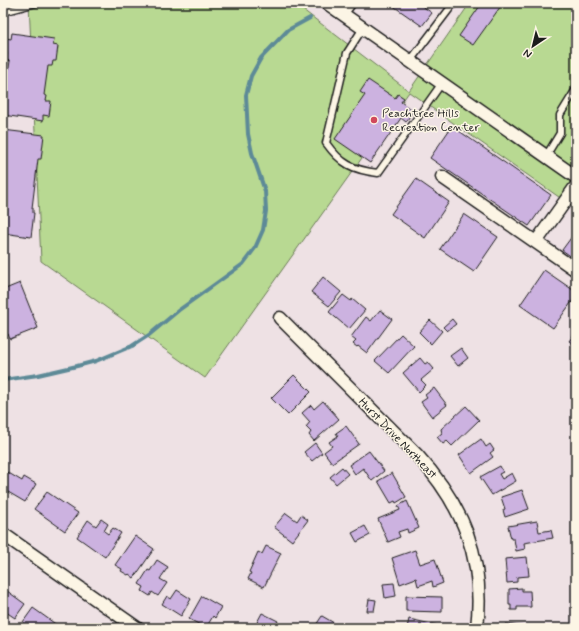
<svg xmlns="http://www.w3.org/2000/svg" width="579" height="631" font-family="Mynerve,sans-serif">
<rect width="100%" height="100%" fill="#eee1e4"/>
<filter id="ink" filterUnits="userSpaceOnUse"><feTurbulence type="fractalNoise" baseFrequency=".025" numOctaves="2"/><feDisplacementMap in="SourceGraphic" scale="8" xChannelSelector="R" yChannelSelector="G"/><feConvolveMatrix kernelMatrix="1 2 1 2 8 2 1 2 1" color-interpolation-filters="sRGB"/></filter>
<g filter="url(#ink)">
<path fill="#b8d992" stroke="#6a7a57" d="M 29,3 L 294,3 L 409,91 L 470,3 L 576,3 L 576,209 L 409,92 L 205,378 L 41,261 Z"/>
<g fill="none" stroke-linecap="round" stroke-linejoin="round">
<path stroke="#5d8a97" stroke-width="4" d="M 3,380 L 38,375 L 77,366 L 96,361 L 132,346 L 149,335 L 179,310 L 243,264 L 255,248 L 263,230 L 266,211 L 265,191 L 252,153 L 248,134 L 246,95 L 251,76 L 261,58 L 288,30 L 310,18"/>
</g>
<path fill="#ccb2e0" stroke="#1c1c1c" d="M 389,3 L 418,3 L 432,13 L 422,26 Z
M 482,3 L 503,3 L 473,45 L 459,36 Z
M 12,33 L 54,39 L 53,45 L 58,46 L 56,61 L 53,61 L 52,66 L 48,66 L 44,95 L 47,96 L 46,101 L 51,101 L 49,116 L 43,115 L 43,121 L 3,115 L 3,86 L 6,86 L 10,61 L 6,60 L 7,53 L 4,53 L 6,38 L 11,39 Z
M 368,80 L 395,98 L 398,94 L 404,98 L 401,102 L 413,111 L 406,122 L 401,118 L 370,163 L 335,139 L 365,95 L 360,92 Z
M 452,126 L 551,195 L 529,226 L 430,158 Z
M 3,130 L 44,135 L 41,159 L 38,159 L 32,208 L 33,208 L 33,213 L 34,213 L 31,237 L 3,233 Z
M 416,179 L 449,202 L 425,238 L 391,214 Z
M 464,214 L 498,237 L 474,272 L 440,249 Z
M 576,231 L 576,260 L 562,250 Z
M 544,270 L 576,292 L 576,296 L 553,328 L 520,305 Z
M 323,277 L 341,292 L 329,306 L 311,292 Z
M 20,283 L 38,328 L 10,339 L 8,334 L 3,336 L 3,290 Z
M 343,295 L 351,301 L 352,299 L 365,310 L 349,329 L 329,312 Z
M 380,310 L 392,319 L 367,353 L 358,346 L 357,347 L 353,344 L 356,341 L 351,337 L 366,317 L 371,321 Z
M 452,319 L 456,324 L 447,331 L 443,327 Z
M 430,320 L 442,331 L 431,344 L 419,332 Z
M 576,332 L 576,346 L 569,341 Z
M 401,334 L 414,346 L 389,373 L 375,361 Z
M 461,348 L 468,358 L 458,366 L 450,356 Z
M 420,358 L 425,364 L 428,362 L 434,369 L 421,380 L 426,385 L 419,392 L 403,373 Z
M 294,375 L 311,392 L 288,415 L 271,398 Z
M 434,388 L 447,405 L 432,417 L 421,402 L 427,398 L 425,395 Z
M 323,401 L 339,419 L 314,441 L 309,435 L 311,432 L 306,427 L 310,422 L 302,413 L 311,405 L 314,409 Z
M 466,406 L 479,420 L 452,446 L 447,441 L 443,444 L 437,437 L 442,433 L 441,429 Z
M 346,426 L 359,444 L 332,463 L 324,452 L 332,446 L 329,442 L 338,436 L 336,433 Z
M 481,439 L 486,447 L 490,444 L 494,450 L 490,453 L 493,457 L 471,473 L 459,455 Z
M 315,443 L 322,453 L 312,461 L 304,452 Z
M 369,451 L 384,471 L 372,481 L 363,468 L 355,474 L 349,465 Z
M 500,466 L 503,472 L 499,474 L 502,479 L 512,473 L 516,481 L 492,495 L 480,477 Z
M 342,467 L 348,474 L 336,484 L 330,477 Z
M 7,472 L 22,481 L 24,477 L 36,484 L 25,502 L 3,489 L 3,479 Z
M 392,473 L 406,497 L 396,503 L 395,501 L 391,503 L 378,481 Z
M 522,490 L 529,509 L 505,517 L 503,510 L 505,509 L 501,497 Z
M 47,492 L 78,513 L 65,531 L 34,509 Z
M 407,501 L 419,528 L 408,533 L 407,529 L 398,532 L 400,537 L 388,542 L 378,519 L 400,510 L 398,506 Z
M 286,513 L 297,521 L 301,515 L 308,520 L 292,541 L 274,527 Z
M 101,519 L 108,524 L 104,531 L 108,534 L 113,528 L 121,533 L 105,557 L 77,537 L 88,520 L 96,526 Z
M 537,521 L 539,532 L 551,530 L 553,538 L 524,543 L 525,549 L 516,551 L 514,539 L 511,539 L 508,526 Z
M 365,526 L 370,535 L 357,542 L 352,533 Z
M 135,536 L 154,549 L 134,578 L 129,574 L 128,575 L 121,571 L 122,569 L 115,565 Z
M 266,546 L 281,553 L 264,587 L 248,579 L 251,573 L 249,572 L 258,552 L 262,554 Z
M 415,550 L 420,564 L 435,559 L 443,583 L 433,587 L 432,581 L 418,586 L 416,578 L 400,584 L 392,558 Z
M 527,557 L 529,576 L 517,577 L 517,582 L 507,583 L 505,559 Z
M 157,560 L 168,567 L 160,579 L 167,583 L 158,596 L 152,592 L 150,596 L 142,591 L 144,587 L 139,584 L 148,570 L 150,571 Z
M 394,583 L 396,596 L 385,598 L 383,584 Z
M 3,588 L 25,604 L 15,618 L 3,610 Z
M 522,588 L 522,591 L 530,591 L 531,607 L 517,607 L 517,610 L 511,610 L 511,605 L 509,605 L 509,589 Z
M 177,590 L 191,599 L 181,616 L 162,604 L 167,596 L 171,599 Z
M 202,596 L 221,607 L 215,618 L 213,616 L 206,628 L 189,619 Z
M 406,596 L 442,597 L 442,612 L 406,611 Z
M 369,599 L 376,600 L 374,611 L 367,611 Z
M 33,608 L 61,628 L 32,628 L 23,622 Z
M 262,613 L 278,621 L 274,628 L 254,628 Z
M 322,616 L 334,623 L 331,628 L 314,628 Z
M 409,619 L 436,625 L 435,628 L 407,628 Z
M 506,624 L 526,627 L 526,628 L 505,628 Z"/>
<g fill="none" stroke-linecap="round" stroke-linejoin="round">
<g stroke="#1c1c1c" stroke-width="9">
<path id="lane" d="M 3,12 L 36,3
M 344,15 L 353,3
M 363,28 L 347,53 L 326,143 C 341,164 353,170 378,173 L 442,83
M 410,61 L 454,3
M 546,156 L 560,133 L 560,115 L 576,89"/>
</g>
<g stroke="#1c1c1c" stroke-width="15">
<path id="street" d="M 327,3 L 576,177
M 442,177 L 576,270
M 536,242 L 576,186
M 280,318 L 417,455 C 463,505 485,559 477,628
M 3,534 L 137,628"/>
</g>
<use href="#lane" stroke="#fcf5e5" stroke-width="6"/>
<use href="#street" stroke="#fcf5e5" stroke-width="12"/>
</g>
</g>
<circle fill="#d1495b" stroke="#fcf5e5" stroke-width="1.5" cx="374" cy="120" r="4"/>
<g text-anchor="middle" stroke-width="3" stroke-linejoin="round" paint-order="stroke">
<g font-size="12" fill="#1c1c1c" stroke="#fcf5e5" text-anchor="start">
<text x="382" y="117">Peachtree Hills<tspan x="382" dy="14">Recreation Center</tspan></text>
</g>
<g font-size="12" fill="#1c1c1c" stroke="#fcf5e5">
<text transform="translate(398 438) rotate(46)" y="4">Hurst Drive Northeast</text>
</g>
</g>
<rect width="579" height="631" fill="none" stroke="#fcf5e5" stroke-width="16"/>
<rect x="8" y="8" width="563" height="615" fill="none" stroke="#1c1c1c" stroke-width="1.5" filter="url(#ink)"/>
<g transform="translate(533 46) rotate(215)" stroke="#fcf5e5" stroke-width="3" paint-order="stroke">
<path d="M0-3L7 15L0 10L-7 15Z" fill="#1c1c1c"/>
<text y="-6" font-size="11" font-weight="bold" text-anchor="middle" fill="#1c1c1c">N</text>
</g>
</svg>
